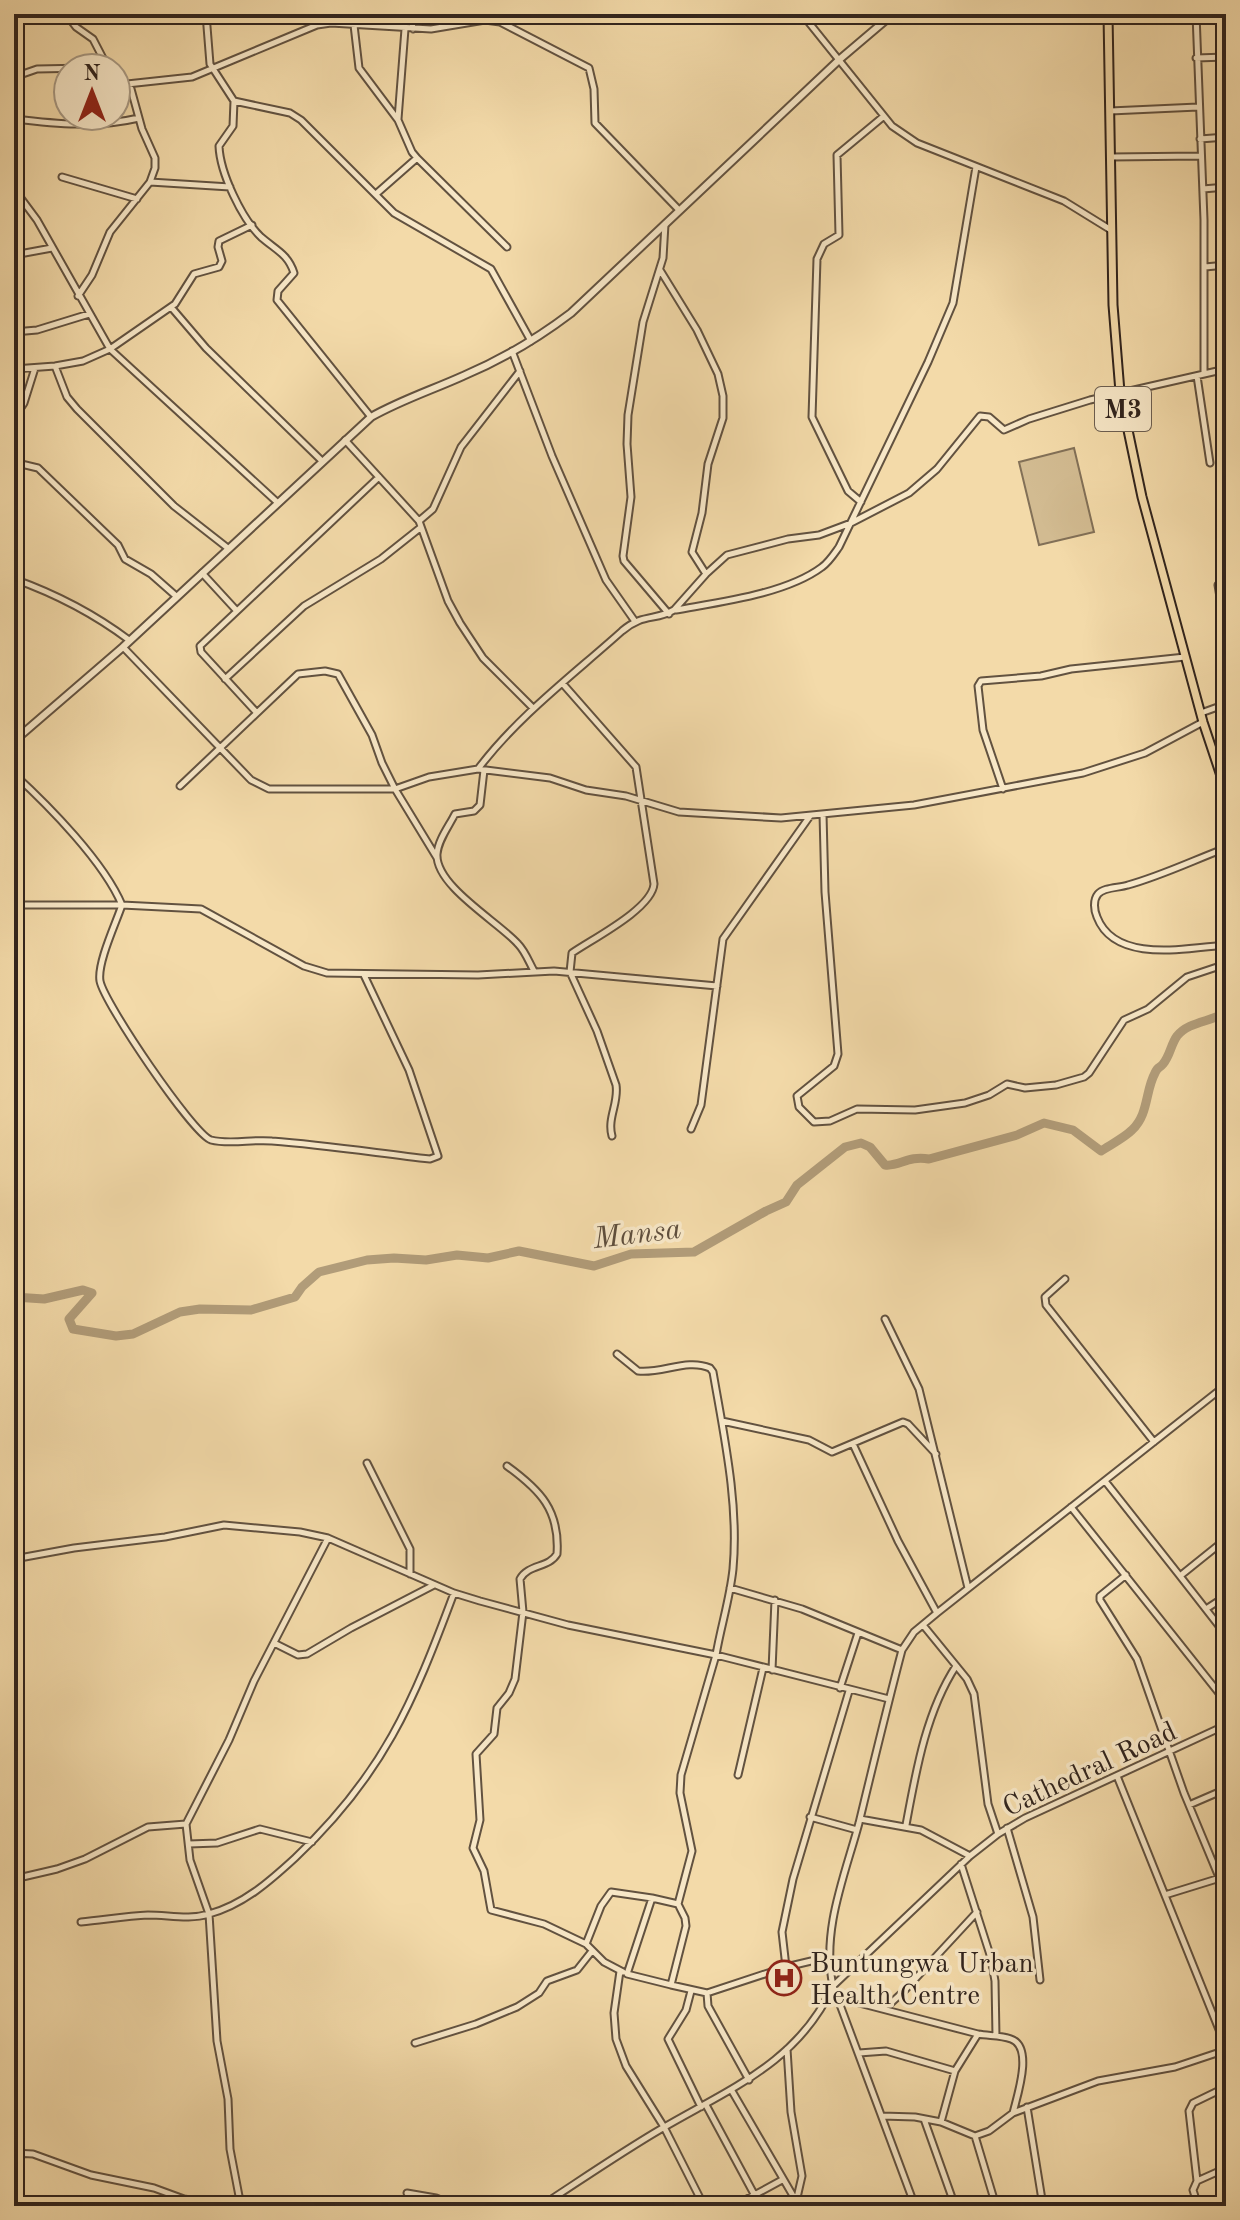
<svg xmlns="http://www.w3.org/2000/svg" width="1240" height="2220" font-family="'Old Standard TT',serif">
<rect width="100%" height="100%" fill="#f3daa9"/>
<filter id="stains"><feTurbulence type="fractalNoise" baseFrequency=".0025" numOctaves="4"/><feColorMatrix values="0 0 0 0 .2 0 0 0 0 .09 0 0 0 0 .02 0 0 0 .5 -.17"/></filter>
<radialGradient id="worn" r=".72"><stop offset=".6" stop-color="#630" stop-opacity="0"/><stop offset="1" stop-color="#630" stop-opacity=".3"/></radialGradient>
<path fill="#d2bb91" stroke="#827057" stroke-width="2" d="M 1074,448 L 1094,532 L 1039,545 L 1019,462 Z"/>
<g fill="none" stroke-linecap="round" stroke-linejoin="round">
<path stroke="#b19c79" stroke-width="9" d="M 14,1297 L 44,1299 L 83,1290 L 92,1293 L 69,1319 L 73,1329 L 116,1336 L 133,1334 L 180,1312 L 200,1309 L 251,1310 L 295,1297 L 302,1287 L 319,1272 L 367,1260 L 394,1258 L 426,1260 L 457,1255 L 488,1258 L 519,1251 L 594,1266 L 631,1254 L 694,1252 L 766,1211 L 786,1202 L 797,1185 L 845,1147 L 861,1143 L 870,1147 L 885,1165 C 899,1167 908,1155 929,1159 L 1017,1135 L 1044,1123 L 1073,1130 L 1101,1151 C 1110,1145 1124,1138 1132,1130 C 1149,1114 1145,1091 1155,1073 C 1158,1066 1159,1069 1163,1064 C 1170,1056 1171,1044 1177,1036 C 1189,1021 1212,1022 1226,1012"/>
<g stroke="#625240" stroke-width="9">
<path id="minor" d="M 30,14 L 67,17 L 99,14
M 66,14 L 76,27 L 93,39 L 108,68
M 206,14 L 210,64 L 234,101 L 233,126 L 219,146 C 220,173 242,219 261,237 C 276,250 288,254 294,273 L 278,291 L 277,300 L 371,417
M 322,14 L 331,22
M 411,14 L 413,29
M 802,14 L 892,126 L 917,143 L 1064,201 L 1111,230
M 1196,14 L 1204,220 L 1204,374
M 354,25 L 359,68 L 398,120 L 412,152 L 417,158 L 376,194
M 506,25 L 515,14
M 1196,58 L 1226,57
M 14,77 L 37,69 L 87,68
M 127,84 L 192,77 L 317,25 L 331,23 L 431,29 L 485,20 L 500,22 L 589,68 L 594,89 L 595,123 L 679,210
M 234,101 L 290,113 L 301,120 L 394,213 L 491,269 L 531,341
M 1110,111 L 1198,107
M 14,119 C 57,124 96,128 139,118
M 398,119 L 405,29
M 1200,139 L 1226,137
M 1111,157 L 1200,156
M 417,158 L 507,247
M 62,177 L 137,199
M 150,182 L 230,187
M 14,189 L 37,220 L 110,349 L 278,503
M 1203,189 L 1226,187
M 665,224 L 663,258 L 643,322 L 628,415 L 627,444 L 631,497 L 623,556 L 624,561 L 669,614
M 14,255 L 52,248
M 1205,267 L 1226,265
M 660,270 L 697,330 L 718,374 L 723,396 L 723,418 L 708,464 L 702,513 L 692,552 L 706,574
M 78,296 L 92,275 L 110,232 L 150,182 L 155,168 L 155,158 L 142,129 L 131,89 L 116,77
M 171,307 L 206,348 L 322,461
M 14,332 L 37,330 L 89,314
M 512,351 L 552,456 L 606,580 L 634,620
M 55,366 L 67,397 L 77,409 L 174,506 L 229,549
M 14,369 L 55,366 L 83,361 L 110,349 L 175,304 L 194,274 L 219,267 L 222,261 L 218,247 L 219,241 L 252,225
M 1197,376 L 1210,463
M 14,418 L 24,403 L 35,368
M 345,440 L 419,521 L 448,601 L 460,623 L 483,658 L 533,708
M 14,452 L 17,463 L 38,468 L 118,545 L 125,559 L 151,574 L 176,596
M 861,502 L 848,491 L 812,417 L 817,259 L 824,244 L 839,235 L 837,155 L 884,116
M 419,521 L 433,509 L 461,447 L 520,371
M 202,573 L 236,610
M 14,579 C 56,594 93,613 129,640
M 1218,585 L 1226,634
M 676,610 C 720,602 786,594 822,567 C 829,562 834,554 839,547 L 928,362 L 953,303 L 976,167
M 123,647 L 251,780 L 269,789 L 395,789 L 429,777 L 478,769 L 550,778 L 586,790 L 626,796 L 679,812 L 781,818 L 914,805 L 1083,773 L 1145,753 L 1203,722
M 225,679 L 304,606 L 381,559 L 420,528
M 563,684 L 636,767 L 654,884 C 652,909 592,939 572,953 L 570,972 L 597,1031 L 616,1085 C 619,1103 607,1118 612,1136
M 257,713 L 201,652 L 200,646 L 379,477
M 1201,713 L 1226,704
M 478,769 C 518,716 573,675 622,631 C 643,613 655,621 674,610 L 706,574 L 727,555 L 788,539 L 819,535 L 851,523 L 909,493 L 937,469 L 980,416 L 989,417 L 1004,430 L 1029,419 L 1090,400 L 1226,369
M 484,770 L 480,805 L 474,811 L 455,814 C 449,826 438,840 437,854 C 435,886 500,923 518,944 C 525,951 529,962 534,971
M 14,774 C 49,806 104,862 122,905 C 116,923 97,963 100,981 C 104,1003 193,1134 211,1140 C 230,1145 252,1139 272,1141 C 325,1145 377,1153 430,1159 L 438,1156 L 409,1070 L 364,975
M 180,786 L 298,674 L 325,671 L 338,674 L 372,735 L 382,763 L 395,789 L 437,858
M 1003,789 L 983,730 L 978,686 L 981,681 L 1041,676 L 1071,669 L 1185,657
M 823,814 L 825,892 L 838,1054 L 834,1066 L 797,1096 L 799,1107 L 814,1122 L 830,1121 L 857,1109 L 915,1110 L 965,1103 L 989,1095 L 1007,1084 L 1025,1088 L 1056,1085 L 1084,1077 L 1089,1073 L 1124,1020 L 1148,1009 L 1187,977 L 1226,964
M 1226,848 C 1194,860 1161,876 1128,885 C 1119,888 1104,887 1098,894 C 1093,900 1094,910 1097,917 C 1115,964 1187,948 1226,945
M 14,905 L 122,905 L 201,909 L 304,966 L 327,973 L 478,975 L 554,971 L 717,986
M 691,1129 L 701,1105 L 723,939 L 810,816
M 1065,1279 L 1045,1297 L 1046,1305 L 1154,1442
M 885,1319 L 919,1389 L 968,1588
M 722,1421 L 809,1440 L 832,1452 L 903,1422 L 908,1424 L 936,1454
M 853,1444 L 898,1541 L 937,1613
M 367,1463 L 410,1549 L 410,1574
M 507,1466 C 540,1490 560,1510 557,1554 C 549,1568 528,1564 520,1579 L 523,1612 L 515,1679 L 509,1693 L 497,1708 L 494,1734 L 476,1754 L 480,1820 L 473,1848 L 484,1871 L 491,1910 L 544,1924 L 586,1944
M 1105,1481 L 1180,1576
M 1071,1507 L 1226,1702
M 1226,1539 L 1180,1576 L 1226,1635
M 14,1559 L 74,1548 L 165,1537 L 224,1525 L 300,1532 L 328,1538 L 454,1593 L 480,1601 L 568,1625 L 716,1655 C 721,1626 730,1598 733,1569 C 739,1504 724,1436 713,1372 L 710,1368 C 687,1358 662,1374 638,1371 L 617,1354
M 1126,1575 L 1100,1596 L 1100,1600 L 1137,1659 L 1184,1793 L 1226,1894
M 730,1588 L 802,1609 L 902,1650
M 1206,1609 L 1226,1596
M 923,1625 L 967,1679 L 974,1694 L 988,1804 L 998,1834
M 274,1643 L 298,1655 L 307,1654 L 351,1628 L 434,1585
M 772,1670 L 775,1600
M 840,1688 L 858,1633
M 738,1775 L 763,1668
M 1117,1776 L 1226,2047
M 1189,1805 L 1226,1789
M 810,1817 L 857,1830
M 860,1819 L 921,1830 L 970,1856
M 186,1824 L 190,1860 L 209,1914 L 217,2041 L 228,2099 L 230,2149 L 239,2196 L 244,2206
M 906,1825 C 916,1771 926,1712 956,1666
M 1007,1828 L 1033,1917 L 1040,1980
M 189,1844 L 217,1843 L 260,1829 L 312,1842
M 961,1864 L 991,1958 L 995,1981 L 996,2036
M 14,1879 L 57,1869 L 85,1859 L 148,1827 L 186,1824 L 229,1740 L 254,1681 L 328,1538
M 1165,1895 L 1220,1878
M 81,1922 C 103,1920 126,1916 148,1915 C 169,1915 189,1920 209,1914 C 243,1905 270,1881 295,1858 C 383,1775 413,1703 454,1593
M 828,1957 L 786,1967 L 707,1993 L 671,1985 L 686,1926 L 685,1918 L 678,1904 L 692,1851 L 680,1793 L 681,1775 L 716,1655 L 889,1699
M 786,1967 L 782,1932 L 793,1879 L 849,1691
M 620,1971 L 614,2013 L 616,2039 L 626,2066 L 664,2127 L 704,2206
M 623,1972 L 604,1962 L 586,1944 L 601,1906 L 611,1892 L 652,1898
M 671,1985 L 627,1974 L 652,1898 L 678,1904
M 691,1991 L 686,2010 L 668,2039 L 701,2107
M 707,1993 L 708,2006 L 749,2080
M 840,1998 L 978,2034 L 955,2071 L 886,2051 L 859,2053
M 881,2007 L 891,2003 L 904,1991 L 977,1912
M 415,2043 L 476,2024 L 517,2007 L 539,1993 L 547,1981 L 577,1970 L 592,1951
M 787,2049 L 791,2112 L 802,2176 L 796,2202
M 1226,2087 L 1193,2103 L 1189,2111 L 1197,2181 L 1226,2168
M 732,2091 L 799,2206
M 706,2105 L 754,2194
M 1027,2107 L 1043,2206
M 1013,2113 L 1098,2081 L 1175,2067 L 1226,2050
M 882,2116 L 915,2117 L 941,2122 L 955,2071
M 924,2119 L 955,2206
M 941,2122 L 975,2136 L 989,2131 L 1013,2113 C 1017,2096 1034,2047 1011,2039 C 1001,2035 989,2036 978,2034
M 975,2136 L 996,2206
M 14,2153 L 33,2154 L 91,2175 L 154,2188 L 184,2199 L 202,2202 L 241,2200
M 14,2167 L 21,2154
M 1197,2181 L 1193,2190 L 1198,2206
M 407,2193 L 436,2198 L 455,2206
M 541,2206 C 581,2180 620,2153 661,2129 C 729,2089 798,2063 833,1986 L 970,1856 L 998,1834 L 1025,1818 L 1226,1725
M 734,2206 L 782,2180
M 915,2206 L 833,1986 C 821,1931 845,1875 859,1823 C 873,1765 887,1707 902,1650 L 914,1632 L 937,1613 L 1226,1385"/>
</g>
<g stroke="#625240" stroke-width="10">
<path id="tertiary" d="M 14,741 L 123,647 L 371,417 C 401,400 432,390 463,376 C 501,360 538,338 571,313 L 840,59 L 893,14"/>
</g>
<g stroke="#31241d" stroke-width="11">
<path id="primary" d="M 1108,14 L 1113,305 L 1120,392 L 1142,497 L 1203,722 L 1226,791"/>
</g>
<use href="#minor" stroke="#f7e7c7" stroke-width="5"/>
<use href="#tertiary" stroke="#f7e7c7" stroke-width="6"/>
<use href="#primary" stroke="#f3daa9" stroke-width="7"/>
</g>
<defs>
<g id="hospital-ring" transform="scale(1.8)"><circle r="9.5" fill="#f7e7c7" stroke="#8f2418" stroke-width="1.5"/><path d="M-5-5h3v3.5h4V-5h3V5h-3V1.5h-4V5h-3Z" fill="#8f2418"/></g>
</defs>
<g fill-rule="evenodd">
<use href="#hospital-ring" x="784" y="1978"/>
</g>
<g text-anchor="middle" stroke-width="7" stroke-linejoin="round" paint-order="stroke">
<rect fill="#f7e7c7" stroke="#6c5e50" stroke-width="2" x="1095" y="387" width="56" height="44" rx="6"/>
<g font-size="26" font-weight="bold" fill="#31241d">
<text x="1123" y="418">M3</text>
</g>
<g font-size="28" fill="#31241d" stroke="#f7e7c7">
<text transform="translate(1089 1768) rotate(-25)" y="10">Cathedral Road</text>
</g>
<g font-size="28" fill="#31241d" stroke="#f7e7c7" text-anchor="start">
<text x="810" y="1972">Buntungwa Urban<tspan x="810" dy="32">Health Centre</tspan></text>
</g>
<g font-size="30" font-style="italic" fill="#5e4e3d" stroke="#f7e7c7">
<text transform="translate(637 1233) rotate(-7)" y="10">Mansa</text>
</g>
</g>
<rect width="1240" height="2220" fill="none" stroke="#f3daa9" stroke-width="48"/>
<rect x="16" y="16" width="1208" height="2188" fill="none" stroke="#31241d" stroke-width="4"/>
<rect x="24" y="24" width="1192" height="2172" fill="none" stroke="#31241d" stroke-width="2"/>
<g transform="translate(92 92)"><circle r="38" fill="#f7e7c7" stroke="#a89983" stroke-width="2"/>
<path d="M0-6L14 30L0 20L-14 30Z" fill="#8f2418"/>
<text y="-12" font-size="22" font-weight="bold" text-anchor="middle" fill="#31241d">N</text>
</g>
<rect width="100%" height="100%" filter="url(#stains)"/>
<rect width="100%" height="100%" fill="url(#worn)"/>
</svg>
